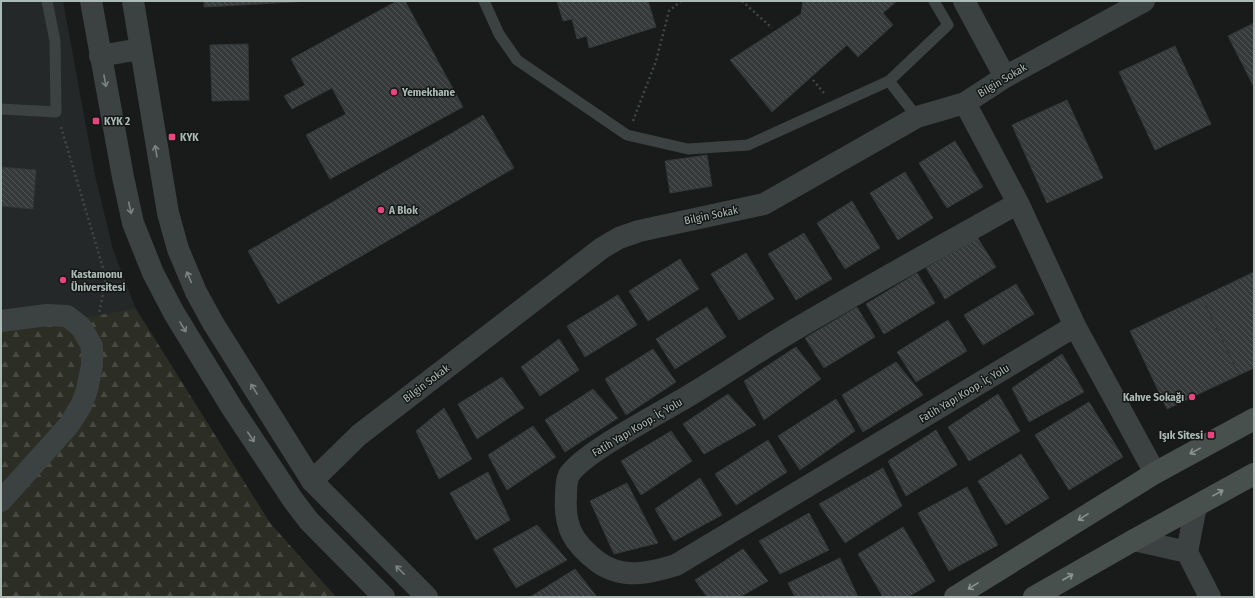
<svg xmlns="http://www.w3.org/2000/svg" width="1255" height="598" font-family="'Fira Sans Condensed',sans-serif">
<defs>
<pattern id="forest-firs" width="22" height="20" patternUnits="userSpaceOnUse"><rect width="22" height="20" fill="#2c2e25"/><path d="M5 1l3.5 6h-7zM16 11l3.5 6h-7z" fill="#484a42"/></pattern>
<pattern id="building-back-hatch" width="6" height="6" patternUnits="userSpaceOnUse"><rect width="6" height="6" fill="#363a3a"/><path d="M-1 5l2 2M0 0l6 6M5-1l2 2" fill="none" stroke="#505454"/></pattern>
</defs>
<rect width="100%" height="100%" fill="#191b1b"/>
<path fill="#252828" d="M 1,1 L 63,1 L 95,175 L 113,250 L 136,309 L 270,523 L 336,597 L 1,597 Z"/>
<path fill="url(#forest-firs)" d="M 136,309 L 270,523 L 336,597 L 1,597 L 1,331 Z"/>
<path fill="url(#building-back-hatch)" stroke="#333737" d="M 204,1 L 311,1 L 204,7 Z
M 397,1 L 405,1 L 463,107 L 330,179 L 306,135 L 346,114 L 332,88 L 292,109 L 284,96 L 305,85 L 291,59 Z
M 557,1 L 648,1 L 656,27 L 589,48 L 587,36 L 577,39 L 572,19 L 563,21 Z
M 803,1 L 897,1 L 883,13 L 893,25 L 858,57 L 847,45 L 772,112 L 730,60 L 801,14 Z
M 1254,23 L 1254,87 L 1228,36 Z
M 248,44 L 249,100 L 212,101 L 210,45 Z
M 1175,46 L 1211,124 L 1155,150 L 1119,72 Z
M 1067,100 L 1103,178 L 1047,203 L 1012,125 Z
M 483,115 L 514,168 L 278,304 L 248,251 Z
M 955,141 L 983,187 L 947,208 L 919,163 Z
M 707,155 L 712,186 L 670,193 L 665,161 Z
M 1,167 L 36,170 L 33,209 L 1,206 Z
M 905,172 L 933,218 L 898,240 L 870,193 Z
M 852,201 L 880,248 L 845,269 L 817,223 Z
M 804,233 L 832,279 L 796,300 L 768,254 Z
M 977,237 L 996,267 L 945,299 L 926,268 Z
M 746,253 L 774,299 L 739,320 L 711,274 Z
M 680,259 L 699,289 L 648,321 L 629,291 Z
M 1254,272 L 1254,368 L 1239,375 L 1202,297 Z
M 917,273 L 935,303 L 884,334 L 866,304 Z
M 1016,284 L 1034,314 L 983,345 L 964,315 Z
M 618,295 L 637,325 L 585,357 L 567,326 Z
M 1202,297 L 1239,375 L 1167,409 L 1130,331 Z
M 707,307 L 726,337 L 675,369 L 656,339 Z
M 857,307 L 875,337 L 824,368 L 805,338 Z
M 948,320 L 967,351 L 916,382 L 897,352 Z
M 559,339 L 579,370 L 540,396 L 521,367 Z
M 796,347 L 821,379 L 764,420 L 744,381 Z
M 653,349 L 676,382 L 626,415 L 605,379 Z
M 1062,354 L 1084,392 L 1029,422 L 1012,388 Z
M 896,362 L 923,395 L 863,432 L 842,395 Z
M 502,377 L 524,408 L 477,439 L 458,404 Z
M 593,389 L 618,418 L 565,452 L 545,420 Z
M 728,394 L 756,425 L 704,454 L 683,424 Z
M 998,394 L 1020,431 L 969,461 L 948,427 Z
M 836,399 L 855,431 L 800,470 L 778,436 Z
M 1089,402 L 1123,457 L 1069,490 L 1035,435 Z
M 444,408 L 472,459 L 439,479 L 416,431 Z
M 533,426 L 556,457 L 507,490 L 488,455 Z
M 936,430 L 957,465 L 906,496 L 888,461 Z
M 671,431 L 692,461 L 641,495 L 621,461 Z
M 768,440 L 787,472 L 736,505 L 715,474 Z
M 1021,454 L 1049,498 L 1006,525 L 978,481 Z
M 883,468 L 902,506 L 845,543 L 819,504 Z
M 488,472 L 510,520 L 476,540 L 450,493 Z
M 700,478 L 722,515 L 674,541 L 655,509 Z
M 627,483 L 658,543 L 614,554 L 590,501 Z
M 967,487 L 998,545 L 949,571 L 918,513 Z
M 809,513 L 829,550 L 780,574 L 759,541 Z
M 537,525 L 567,560 L 516,588 L 493,549 Z
M 903,527 L 935,581 L 908,597 L 883,597 L 858,554 Z
M 743,549 L 768,581 L 740,597 L 707,597 L 695,580 Z
M 840,558 L 858,597 L 795,597 L 788,583 Z
M 575,569 L 597,597 L 530,597 Z"/>
<g fill="none" stroke-linecap="round" stroke-linejoin="round">
<path stroke="#404745" stroke-width="2.5" stroke-dasharray="2 3" stroke-linecap="butt" d="M 742,1 L 772,28
M 813,80 L 824,93
M 633,121 L 656,61 L 669,11 L 681,1
M 61,127 L 106,278 L 99,314"/>
<path stroke="#3c4241" stroke-width="11" d="M 484,1 L 499,34 L 517,60 L 627,135 L 688,149 L 748,145 L 889,81 L 948,25 L 934,1
M 889,81 L 917,117
M 1,109 L 56,112 L 55,41 L 47,1"/>
<path stroke="#3c4241" stroke-width="22" d="M 964,1 L 1005,77
M 965,103 L 1018,203 L 1075,326 L 1155,473
M 1018,203 C 942,246 865,288 789,333 C 752,355 716,380 678,402 C 653,417 583,453 569,475 C 566,481 566,490 566,496 C 564,527 573,543 598,562 C 623,580 650,573 676,565 L 1075,326
M 1,321 L 47,315 L 67,316 L 81,327 L 92,346 L 92,365 L 87,390 L 81,406 L 69,425 L 1,501
M 312,481 L 359,435 L 602,248 L 619,238 L 639,231 L 764,204 L 917,117 L 965,103 L 1005,77 L 1144,1
M 1134,540 L 1187,552 L 1196,506
M 1187,552 L 1210,597"/>
<path stroke="#3c4241" stroke-width="22" d="M 91,1 L 123,177 L 133,223 L 153,273 L 174,313 L 232,408 L 293,500 L 309,521 L 384,597
M 133,1 L 168,213 L 178,249 L 196,292 L 213,323 L 312,481 L 427,597
M 100,56 L 140,49"/>
<path stroke="#48504e" stroke-width="22" d="M 955,597 L 1155,473 L 1254,419
M 1034,597 L 1134,540 L 1254,474"/>
</g>
<defs><path id="oneway-shaft" d="M-6 0H5M1.5-3L5.5 0L1.5 3" fill="none" stroke-width="1.6" stroke-linecap="round" stroke-linejoin="round"/></defs>
<g stroke="#7a8481">
<use href="#oneway-shaft" transform="translate(105 81) rotate(80)"/>
<use href="#oneway-shaft" transform="translate(156 151) rotate(-99)"/>
<use href="#oneway-shaft" transform="translate(130 208) rotate(77)"/>
<use href="#oneway-shaft" transform="translate(189 277) rotate(-113)"/>
<use href="#oneway-shaft" transform="translate(183 327) rotate(59)"/>
<use href="#oneway-shaft" transform="translate(254 389) rotate(-122)"/>
<use href="#oneway-shaft" transform="translate(251 437) rotate(56)"/>
<use href="#oneway-shaft" transform="translate(400 570) rotate(-135)"/>
</g>
<g stroke="#899591">
<use href="#oneway-shaft" transform="translate(1195 451) rotate(151)"/>
<use href="#oneway-shaft" transform="translate(1218 493) rotate(-29)"/>
<use href="#oneway-shaft" transform="translate(1083 517) rotate(148)"/>
<use href="#oneway-shaft" transform="translate(1068 577) rotate(-30)"/>
<use href="#oneway-shaft" transform="translate(973 586) rotate(148)"/>
</g>
<g fill="#e8447e" stroke="#141616" stroke-width="1.5">
<circle cx="394" cy="92" r="4"/>
<rect x="92" y="117" width="8" height="8" rx="2"/>
<rect x="168" y="133" width="8" height="8" rx="2"/>
<circle cx="381" cy="210" r="4"/>
<circle cx="63" cy="280" r="4"/>
<circle cx="1192" cy="397" r="4"/>
<rect x="1207" y="431" width="8" height="8" rx="2"/>
</g>
<g text-anchor="middle" stroke-width="3" stroke-linejoin="round" paint-order="stroke">
<g font-size="11" fill="#acbab5" stroke="#141616">
<text transform="translate(1002 80) rotate(-31)" y="4">Bilgin Sokak</text>
<text transform="translate(711 215) rotate(-12)" y="4">Bilgin Sokak</text>
<text transform="translate(426 383) rotate(-37)" y="4">Bilgin Sokak</text>
<text transform="translate(964 393) rotate(-31)" y="4">Fatih Yapı Koop. İç Yolu</text>
<text transform="translate(637 427) rotate(-31)" y="4">Fatih Yapı Koop. İç Yolu</text>
</g>
<g font-size="11" font-weight="bold" fill="#acbab5" stroke="#141616" text-anchor="start">
<text x="402" y="96">Yemekhane</text>
<text x="104" y="125">KYK 2</text>
<text x="180" y="141">KYK</text>
<text x="389" y="214">A Blok</text>
<text x="71" y="278">Kastamonu<tspan x="71" dy="13">Üniversitesi</tspan></text>
<text x="1184" y="401" text-anchor="end">Kahve Sokağı</text>
<text x="1203" y="439" text-anchor="end">Işık Sitesi</text>
</g>
</g>
<rect width="1255" height="598" fill="none" stroke="#acbab5" stroke-width="4"/>
</svg>
